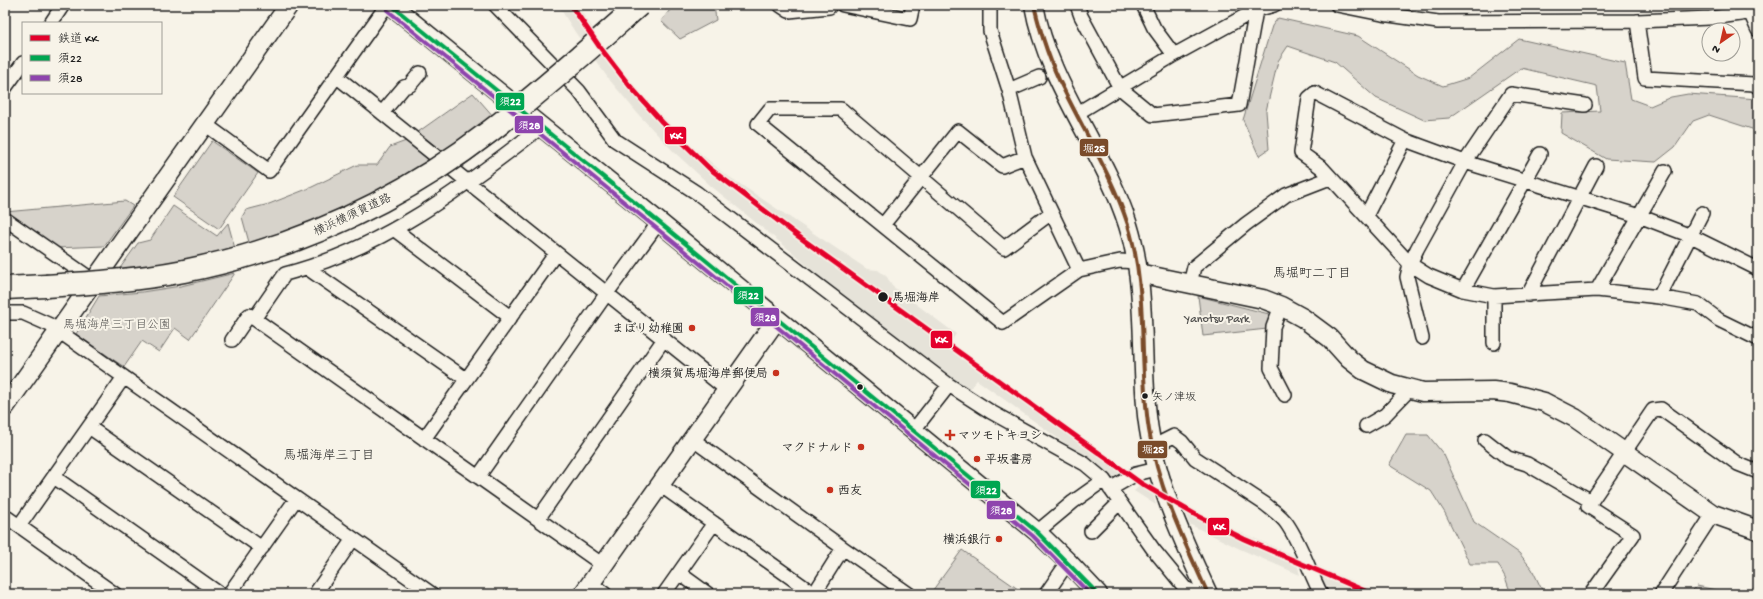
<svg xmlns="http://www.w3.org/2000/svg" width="1763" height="599" font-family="'Gochi Hand','Klee One',sans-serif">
<rect width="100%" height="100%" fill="#f7f3e8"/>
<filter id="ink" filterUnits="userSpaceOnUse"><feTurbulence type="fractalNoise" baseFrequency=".025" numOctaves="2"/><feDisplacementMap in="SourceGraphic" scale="8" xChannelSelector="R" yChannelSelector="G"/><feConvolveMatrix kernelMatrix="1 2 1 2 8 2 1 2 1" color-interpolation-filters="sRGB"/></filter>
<g filter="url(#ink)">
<path fill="#e6e3d9" d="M 558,5 L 577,5 L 620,68 L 650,103 L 684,139 L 722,172 L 867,269 L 878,270 L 887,277 L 892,286 L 956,334 L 949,344 L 1058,419 L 1126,469 L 1116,480 L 977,380 L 968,391 L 846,301 L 792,252 L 711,186 L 673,151 L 638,114 L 608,78 L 575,32 Z
M 1145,481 L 1151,485 L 1156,505 L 1134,491 Z
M 1183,503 L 1219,523 L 1295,556 L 1300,575 L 1240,549 L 1189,524 Z
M 1317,566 L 1383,594 L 1344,594 L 1324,586 Z"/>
<path fill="#d7d3cb" stroke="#7a7874" d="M 674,5 L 714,5 L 716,20 L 680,39 L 661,21 Z
M 1278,18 L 1358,36 L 1418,75 L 1443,86 L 1469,78 L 1519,39 L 1625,63 L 1631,99 L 1650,106 L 1671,97 L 1688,94 L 1758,99 L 1758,131 L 1709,115 L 1693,121 L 1675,147 L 1656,162 L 1606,159 L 1561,133 L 1562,113 L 1600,111 L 1597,86 L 1521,68 L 1449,118 L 1424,120 L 1376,98 L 1335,62 L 1288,46 L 1278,61 L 1266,111 L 1269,149 L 1259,156 L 1243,120 L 1272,26 Z
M 473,93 L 508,133 L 462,167 L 418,132 Z
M 212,141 L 258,173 L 219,229 L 173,197 Z
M 406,141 L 446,174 L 446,177 L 387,210 L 255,264 L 242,217 L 246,210 L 269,204 L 312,187 L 357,165 L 377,165 L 390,147 Z
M 125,201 L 133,206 L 104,246 L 56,248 L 5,214 L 5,212 Z
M 173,206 L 217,236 L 228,223 L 240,267 L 180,283 L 103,292 L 138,243 L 150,240 Z
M 235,273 L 190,339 L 175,328 L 159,352 L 142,341 L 124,367 L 76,334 L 99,296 L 142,292 L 181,286 Z
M 1198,296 L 1269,314 L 1267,329 L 1203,336 Z
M 1406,435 L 1428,435 L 1444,455 L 1474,522 L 1519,553 L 1532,569 L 1544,594 L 1511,594 L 1505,577 L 1498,564 L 1470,564 L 1445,513 L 1431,491 L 1389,465 Z
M 962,550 L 1025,594 L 930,594 Z
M 1697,586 L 1725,592 L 1727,594 L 1689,594 Z"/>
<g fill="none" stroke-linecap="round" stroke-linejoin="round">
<g stroke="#1c1c1c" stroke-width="16">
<path id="street" d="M 495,5 L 579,91 L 615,140 L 697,193 L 949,385 L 991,412 L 1085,464 L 1104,480 L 1153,549 L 1185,588 L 1196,593 L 1208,593
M 780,5 L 789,11 L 829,7 L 830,5
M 843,5 L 910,19 L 913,5
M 990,5 L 990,31 L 1009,90 L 1025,157 L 1079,270
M 1077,5 L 1081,16 L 1120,88 L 1153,115 L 1239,105 L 1256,10
M 1143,5 L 1154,28 L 1174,55
M 1337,5 L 1382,14 L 1438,22 L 1637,21 L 1710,18 L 1741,14 L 1758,10
M 1750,12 L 1758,30
M 1637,21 L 1645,78 L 1754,84 L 1758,87
M 51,23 L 63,5
M 336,76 L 727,390
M 5,88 L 23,63
M 1009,90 L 1039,77
M 382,113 L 404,87 L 410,85 L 420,73
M 1076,114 L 1174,55 L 1256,10 L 1274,5
M 205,124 L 269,171 L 387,5
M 1051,213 L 1004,248 L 841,109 L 770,109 L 758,124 L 1003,323 L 1079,270 L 1120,261 L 1137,262
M 1366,216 L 1405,140
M 5,219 L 94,281
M 883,225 L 958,131 L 1002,166 L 1025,157
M 395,230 L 510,317
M 307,268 L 466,379
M 1758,269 L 1691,236 L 1639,216 L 1465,162 L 1405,140 L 1315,93 L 1309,98 L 1301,153 L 1322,168 L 1410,264 L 1429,276 L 1463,290 L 1494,296 L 1597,290 L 1659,297 L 1698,304 L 1719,320 L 1758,339
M 1190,284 L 1194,267 L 1246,224 L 1286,195 L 1330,178
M 1463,290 L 1540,154
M 1597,290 L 1665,171
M 1528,295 L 1596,166
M 1659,297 L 1702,213
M 1281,306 L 1273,327 L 1271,368 L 1285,395
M 5,313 L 23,313 L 50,325 L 432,594
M 254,319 L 285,274 C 382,249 464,187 541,127
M 1422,338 L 1407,277 L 1410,264 L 1417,249 L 1465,162 L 1511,94 L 1585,105
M 232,340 L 249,315 L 603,565
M 1494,343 L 1494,296
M 1366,426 L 1385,415 L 1410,389
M 89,427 L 262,548
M 913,431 L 949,385
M 424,439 L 556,253
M 692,439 L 843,548
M 1485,440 L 1508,458 L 1527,464 L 1591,501
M 1152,447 L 1174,436 L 1182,442 L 1195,458 L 1265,504 C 1272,510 1282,516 1287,524 C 1302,546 1309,571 1321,594
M 54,477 L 220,594
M 478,477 L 607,293 L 659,222
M 660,485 L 814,594
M 1110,489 L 1136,474 L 1157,469
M 5,516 L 115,594
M 538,519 L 664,339
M 19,526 L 124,377
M 1091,531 L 1119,503
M 1037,532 L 1073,502 L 1104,480
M 679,573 L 708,594
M 590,583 L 605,594
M 229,594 L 296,499
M 315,594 L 353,539
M 664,594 L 714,523
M 814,594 L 843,548 L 909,594
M 1046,594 L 1068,562
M 1591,594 L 1633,535 L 1588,506 L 1653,410 L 1661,409 L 1738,464 L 1758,472
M 1661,594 L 1713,514"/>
</g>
<g stroke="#1c1c1c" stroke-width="21">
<path id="secondary" d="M 391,5 L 659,222 L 1037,532 L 1068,562 L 1098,594
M 1034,5 C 1048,85 1104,149 1128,225 C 1146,282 1141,347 1146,405 C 1151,472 1180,534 1208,594
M 1138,273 L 1263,299 L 1281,306 L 1303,318 L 1330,338 L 1349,359 L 1363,370 L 1392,384 L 1423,392 L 1493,391 L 1510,393 L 1544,402 L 1575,418 L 1713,514 L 1758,530
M 5,407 L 289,5
M 583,594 L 777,319"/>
</g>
<g stroke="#1c1c1c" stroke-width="25">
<path id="highway" d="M 5,288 L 46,286"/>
</g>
<use href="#street" stroke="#f7f3e8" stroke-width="13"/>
<use href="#secondary" stroke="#f7f3e8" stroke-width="18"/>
<use href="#highway" stroke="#f7f3e8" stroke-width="22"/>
<g stroke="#1c1c1c" stroke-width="25" stroke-linecap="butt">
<path id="highway-bridge" d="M 46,286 C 92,283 138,280 184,271 C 295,249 399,201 489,132 C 541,92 590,48 639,5"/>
</g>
<use href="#highway-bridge" stroke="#f7f3e8" stroke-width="22"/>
<g stroke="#f7f3e8" stroke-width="7">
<path id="bus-1" d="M 391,5 L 659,222 L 1037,532 L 1098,594"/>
</g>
<g stroke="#f7f3e8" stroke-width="7">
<path id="bus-2" d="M 387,10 L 655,227 L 1033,536 L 1090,594"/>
</g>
<g stroke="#f7f3e8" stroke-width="7">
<path id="bus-3" d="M 1034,5 C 1041,35 1050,63 1064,90 C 1086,135 1113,178 1128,225 C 1149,292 1138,362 1149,430 C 1158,488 1184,541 1208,594"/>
</g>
<use href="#bus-1" stroke="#00a651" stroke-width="4"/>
<use href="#bus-2" stroke="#8e44ad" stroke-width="4"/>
<use href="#bus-3" stroke="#7a4b2a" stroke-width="4"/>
<g stroke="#f7f3e8" stroke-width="8">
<path id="rail-1" d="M 571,5 L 599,46 L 629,85 L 662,122 L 709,168 L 798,236 L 1142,484 L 1196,515 L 1244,539 L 1372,594"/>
</g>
<use href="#rail-1" stroke="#e4002b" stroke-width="5"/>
</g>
</g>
<g fill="#1c1c1c" stroke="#f7f3e8" stroke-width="1.5">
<circle cx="883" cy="297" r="5.5"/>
<circle cx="860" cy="387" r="3.5"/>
<circle cx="1145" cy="396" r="3.5"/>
</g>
<g fill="#c8321e" stroke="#f7f3e8" stroke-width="1.5">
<circle cx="692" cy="328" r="4"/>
<circle cx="776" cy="373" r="4"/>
<path d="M948 429h4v4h4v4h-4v4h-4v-4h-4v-4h4z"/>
<circle cx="861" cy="447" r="4"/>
<circle cx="977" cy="459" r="4"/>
<circle cx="830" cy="490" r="4"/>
<circle cx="999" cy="539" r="4"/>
</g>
<g text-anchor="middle" stroke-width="4" stroke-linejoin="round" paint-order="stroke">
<g font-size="11" fill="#1c1c1c" stroke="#f7f3e8" text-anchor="start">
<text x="1152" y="400">矢ノ津坂</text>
</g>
<g font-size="12" fill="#1c1c1c" stroke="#f7f3e8">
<text transform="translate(352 214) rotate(-25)" y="4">横浜横須賀道路</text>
</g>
<g font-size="12" font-weight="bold" fill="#1c1c1c" stroke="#f7f3e8" text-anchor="start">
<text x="892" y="301">馬堀海岸</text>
</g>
<g font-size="12" fill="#545351" stroke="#f7f3e8">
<text x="1217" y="322">Yanotsu Park</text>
<text x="117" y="328">馬堀海岸三丁目公園</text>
</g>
<g font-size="12" font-weight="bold" fill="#1c1c1c" stroke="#f7f3e8" text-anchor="end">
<text x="684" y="332">まぼり幼稚園</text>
<text x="768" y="377">横須賀馬堀海岸郵便局</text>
<text x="958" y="439" text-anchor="start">マツモトキヨシ</text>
<text x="853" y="451">マクドナルド</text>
<text x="985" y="463" text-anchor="start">平坂書房</text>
<text x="838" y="494" text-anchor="start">西友</text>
<text x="991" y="543">横浜銀行</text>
</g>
<g font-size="13" fill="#1c1c1c" stroke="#f7f3e8">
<text x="1312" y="277">馬堀町二丁目</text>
<text x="329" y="459">馬堀海岸三丁目</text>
</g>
</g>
<g stroke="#f7f3e8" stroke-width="1.5">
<rect x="495" y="92" width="30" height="19" rx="4" fill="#00a651"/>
<rect x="514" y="115" width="30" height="19" rx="4" fill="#8e44ad"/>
<rect x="664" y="126" width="23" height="19" rx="4" fill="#e4002b"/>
<rect x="1079" y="138" width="30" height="19" rx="4" fill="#7a4b2a"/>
<rect x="733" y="286" width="31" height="19" rx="4" fill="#00a651"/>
<rect x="750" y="307" width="30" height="20" rx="4" fill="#8e44ad"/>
<rect x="930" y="330" width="23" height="19" rx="4" fill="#e4002b"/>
<rect x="1137" y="440" width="31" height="19" rx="4" fill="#7a4b2a"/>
<rect x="970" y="480" width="31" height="19" rx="4" fill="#00a651"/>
<rect x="986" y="500" width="30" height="20" rx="4" fill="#8e44ad"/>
<rect x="1207" y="517" width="23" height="19" rx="4" fill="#e4002b"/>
</g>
<g font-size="11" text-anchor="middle" font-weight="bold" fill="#fff">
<text x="510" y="105">須22</text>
<text x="529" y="129">須28</text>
<text x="676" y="139">KK</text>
<text x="1094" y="152">堀25</text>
<text x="748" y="299">須22</text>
<text x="765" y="321">須28</text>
<text x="941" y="343">KK</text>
<text x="1153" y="453">堀25</text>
<text x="986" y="494">須22</text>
<text x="1001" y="514">須28</text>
<text x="1219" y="530">KK</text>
</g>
<rect width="1763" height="599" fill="none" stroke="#f7f3e8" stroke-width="20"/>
<rect x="10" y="10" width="1743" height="579" fill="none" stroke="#1c1c1c" stroke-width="1.5" filter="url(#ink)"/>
<rect x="22" y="22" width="140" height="72" fill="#f7f3e8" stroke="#9f9d96"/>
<rect x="30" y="35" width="20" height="6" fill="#e4002b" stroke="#9f9d96"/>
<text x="58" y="42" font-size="12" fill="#1c1c1c">鉄道 KK</text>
<rect x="30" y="55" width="20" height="6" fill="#00a651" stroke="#9f9d96"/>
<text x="58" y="62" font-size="12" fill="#1c1c1c">須22</text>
<rect x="30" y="75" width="20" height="6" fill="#8e44ad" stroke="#9f9d96"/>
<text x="58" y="82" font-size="12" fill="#1c1c1c">須28</text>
<g transform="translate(1721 42) rotate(214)"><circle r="19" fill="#f7f3e8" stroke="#9f9d96"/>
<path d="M0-3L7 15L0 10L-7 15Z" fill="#c8321e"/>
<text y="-6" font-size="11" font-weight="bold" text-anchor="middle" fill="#1c1c1c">N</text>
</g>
</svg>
